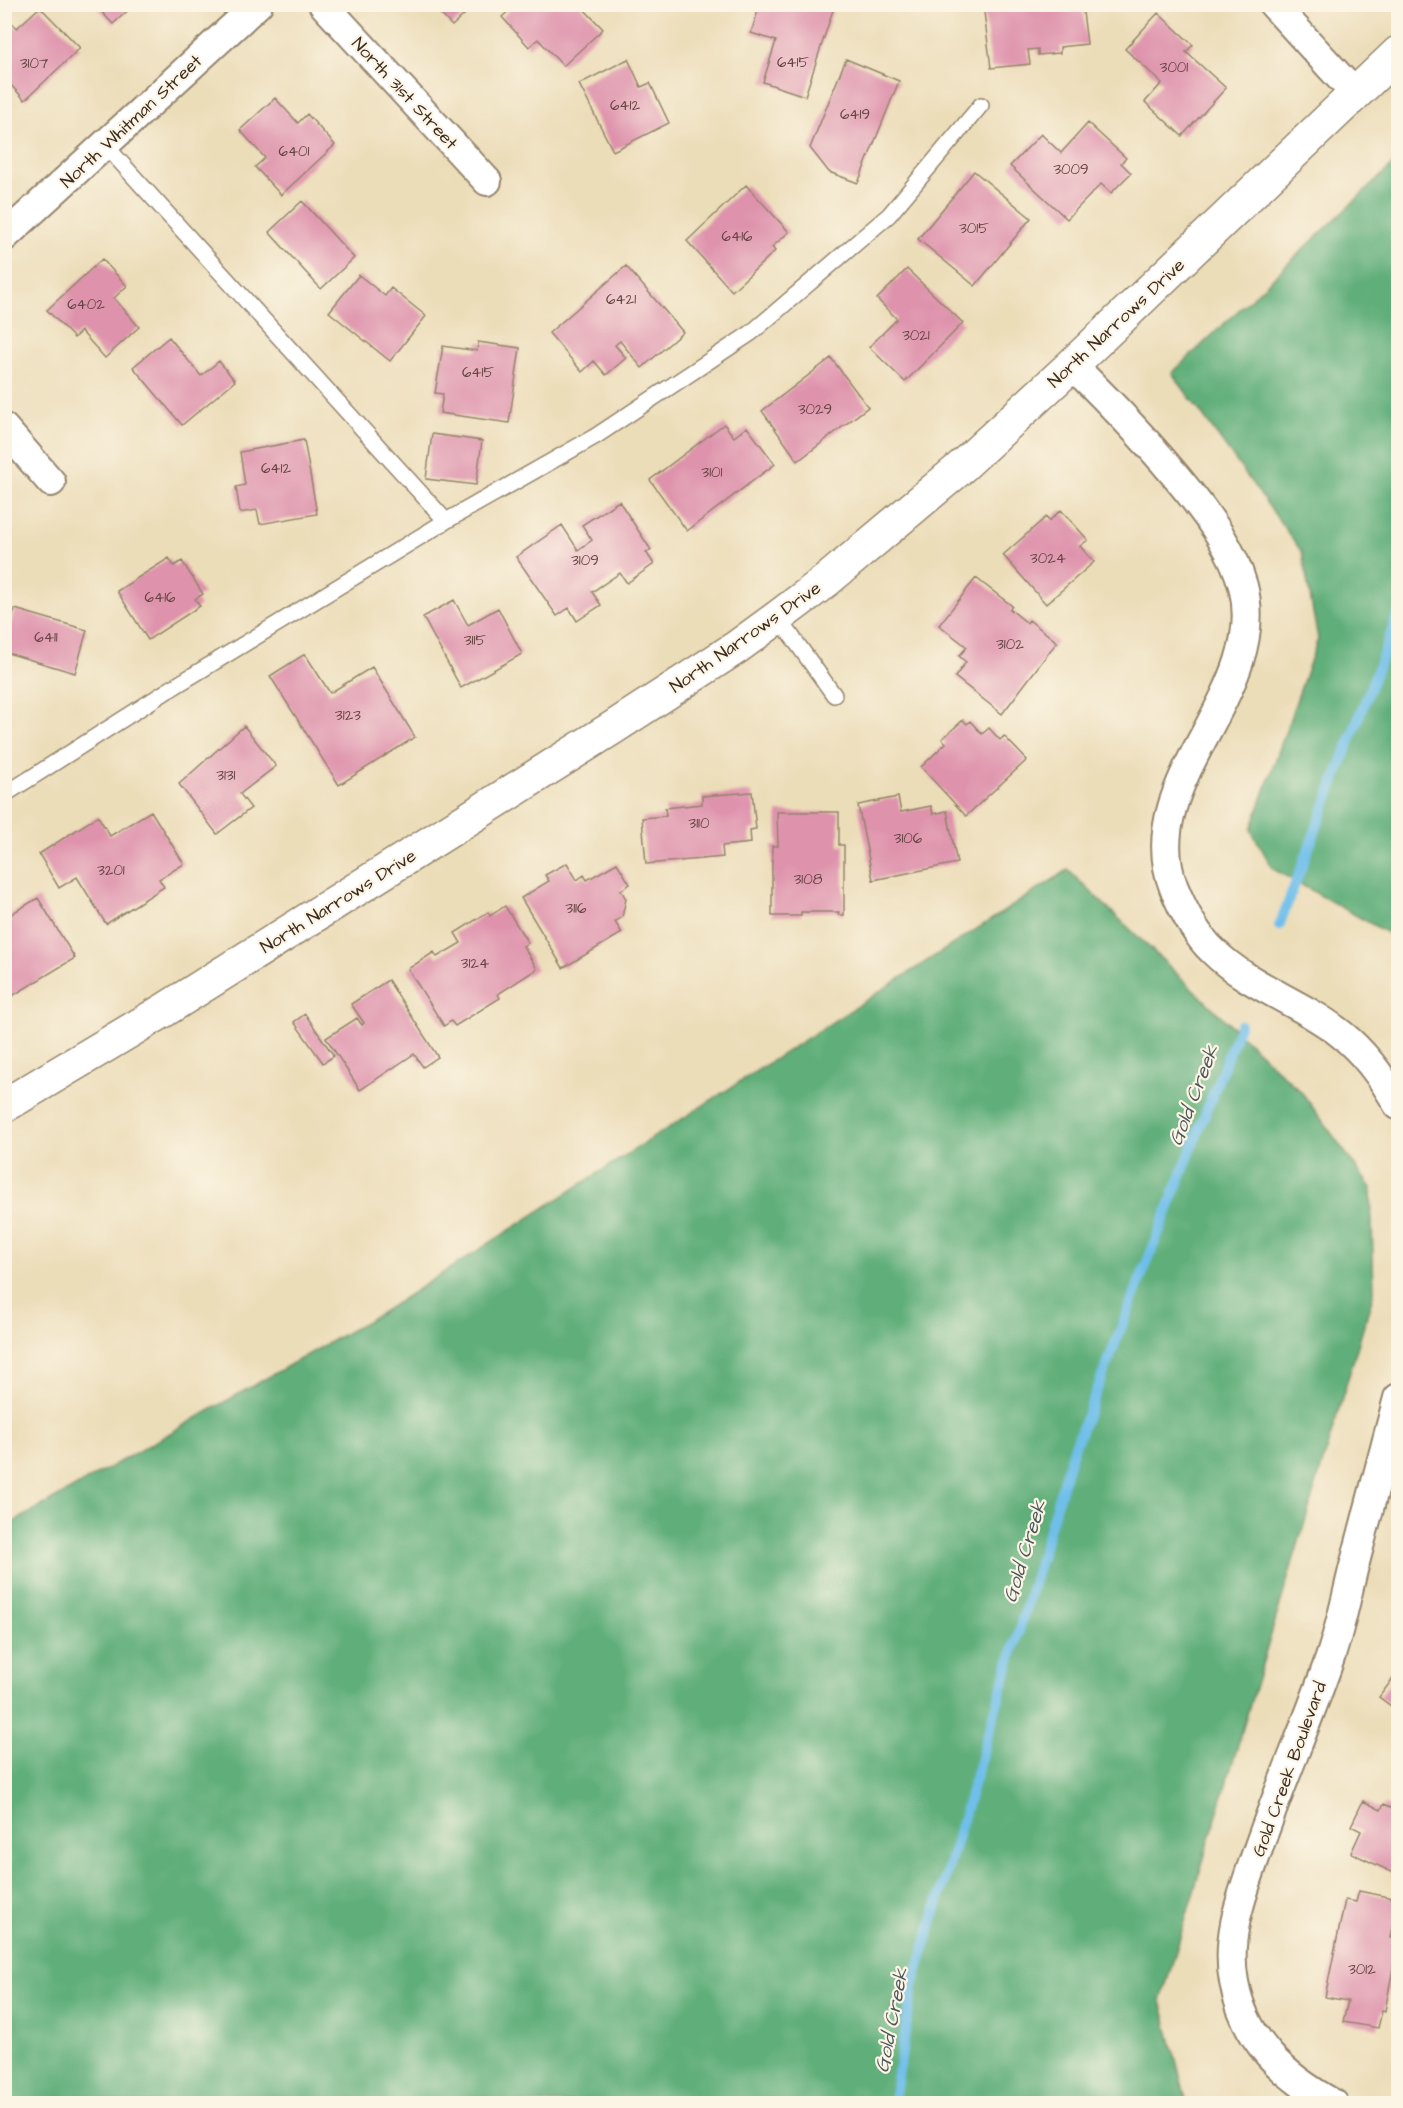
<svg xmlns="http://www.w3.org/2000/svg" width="1403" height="2108" font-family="'Architects Daughter',sans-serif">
<rect width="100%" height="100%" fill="#fcf5e5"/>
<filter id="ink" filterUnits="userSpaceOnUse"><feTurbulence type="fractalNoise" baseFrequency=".0167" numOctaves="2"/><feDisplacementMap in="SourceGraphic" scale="12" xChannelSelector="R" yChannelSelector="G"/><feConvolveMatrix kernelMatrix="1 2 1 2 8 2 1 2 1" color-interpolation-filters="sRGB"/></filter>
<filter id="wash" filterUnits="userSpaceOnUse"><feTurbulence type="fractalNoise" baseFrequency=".008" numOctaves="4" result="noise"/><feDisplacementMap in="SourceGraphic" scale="24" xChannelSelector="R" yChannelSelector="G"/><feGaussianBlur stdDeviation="1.35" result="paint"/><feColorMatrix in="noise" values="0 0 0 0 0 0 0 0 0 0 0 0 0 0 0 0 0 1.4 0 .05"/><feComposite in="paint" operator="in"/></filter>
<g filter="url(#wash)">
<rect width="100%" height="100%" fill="#ecddb9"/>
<path fill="#61af7a" stroke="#4e6c4c" stroke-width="1.5" d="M 1398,160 L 1398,939 L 1273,869 L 1251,830 L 1318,639 L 1302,552 L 1172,373 Z
M 1068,870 L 1303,1094 L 1371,1188 L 1374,1292 L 1161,2001 L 1187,2103 L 5,2103 L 5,1527 L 381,1313 Z"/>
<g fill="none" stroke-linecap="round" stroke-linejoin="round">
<path stroke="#70bfeb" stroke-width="10" d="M 1279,926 L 1398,615
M 893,2104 L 913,1986 L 1071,1456 L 1240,1025"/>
</g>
<g id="blocks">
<path fill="#de92ac" d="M 94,4 L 135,4 L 113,24 Z
M 516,4 L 579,4 L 603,29 L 563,66 L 538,39 L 529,47 L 502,17 Z
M 760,4 L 828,4 L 834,7 L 805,96 L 763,82 L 776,41 L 751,33 Z
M 983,4 L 1082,4 L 1087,44 L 1060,47 L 1060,53 L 1038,55 L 1038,49 L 1028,50 L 1030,64 L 991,68 Z
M 432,5 L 475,5 L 452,26 Z
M 40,7 L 80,48 L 25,100 L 4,78 L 4,26 L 10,21 L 17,28 Z
M 1158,13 L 1193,45 L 1186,52 L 1226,88 L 1182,136 L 1145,102 L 1162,83 L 1125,49 Z
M 628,59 L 641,87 L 650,83 L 669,123 L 613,151 L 579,84 Z
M 846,59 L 899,81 L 858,183 L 829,172 L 810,148 Z
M 275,98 L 298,123 L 307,114 L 335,145 L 281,195 L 255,167 L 265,158 L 240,130 Z
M 1088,123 L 1126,158 L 1121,163 L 1131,173 L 1111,193 L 1101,184 L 1067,219 L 1010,166 L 1041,134 L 1061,153 Z
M 974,171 L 1031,218 L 975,286 L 918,239 Z
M 746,185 L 789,232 L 772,247 L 775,251 L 732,291 L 687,241 Z
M 302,201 L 354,258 L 321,289 L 269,232 Z
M 102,259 L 127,286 L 114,298 L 139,327 L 105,358 L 81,331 L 74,338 L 47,310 Z
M 626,266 L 683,332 L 642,368 L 620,341 L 615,345 L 626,358 L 606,375 L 594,361 L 582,372 L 549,333 Z
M 907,269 L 963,323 L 905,382 L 869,347 L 897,319 L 877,299 Z
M 359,275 L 385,296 L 391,288 L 426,316 L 390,361 L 329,312 Z
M 169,337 L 201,376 L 219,361 L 235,381 L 182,425 L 133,367 Z
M 478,342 L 520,348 L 509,423 L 440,413 L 443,394 L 435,393 L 443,346 L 477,351 Z
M 831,358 L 868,407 L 798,461 L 762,411 Z
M 724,424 L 734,437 L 747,427 L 775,464 L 687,531 L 650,480 Z
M 432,434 L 482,441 L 476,485 L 426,479 Z
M 304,440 L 317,514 L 260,524 L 257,510 L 240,513 L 236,487 L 245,485 L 240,452 Z
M 619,501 L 651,550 L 646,552 L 654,564 L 627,583 L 620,573 L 592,592 L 601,605 L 577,621 L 569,608 L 557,616 L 516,557 L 562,525 L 578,550 L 592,540 L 582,525 Z
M 1061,510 L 1088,540 L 1080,546 L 1094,562 L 1046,604 L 1003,555 L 1046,517 L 1049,521 Z
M 169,558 L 174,566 L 182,561 L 203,594 L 195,599 L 200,606 L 148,640 L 117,591 Z
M 976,578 L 1012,606 L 1010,609 L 1027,623 L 1029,620 L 1057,642 L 1002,714 L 955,677 L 966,662 L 959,656 L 967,647 L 939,625 Z
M 454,600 L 468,625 L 498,608 L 522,654 L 461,688 L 423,617 Z
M 15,609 L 87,630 L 75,673 L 4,652 L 4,644 Z
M 305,654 L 330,693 L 372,667 L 415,737 L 339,785 L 270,676 Z
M 963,720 L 967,724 L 970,721 L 982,734 L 989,728 L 1000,740 L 1004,736 L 1027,760 L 966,816 L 921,767 L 946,743 L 942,739 Z
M 244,726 L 276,766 L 240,794 L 251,808 L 217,834 L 179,784 Z
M 752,792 L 756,829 L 750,830 L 751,843 L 722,846 L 723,857 L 646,864 L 642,818 L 666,816 L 665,808 L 702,804 L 702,796 Z
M 898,797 L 901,812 L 931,806 L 933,814 L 947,811 L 957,863 L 873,880 L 858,805 Z
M 151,811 L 184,864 L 159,879 L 164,887 L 106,924 L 77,877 L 59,888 L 39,854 L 98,816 L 110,836 Z
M 777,812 L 839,812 L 839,845 L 844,845 L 844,915 L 838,915 L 839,912 L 801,912 L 801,916 L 772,916 L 772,846 L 778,846 Z
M 567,863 L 577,880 L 584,875 L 587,880 L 617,863 L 630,884 L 621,890 L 626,899 L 622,917 L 615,922 L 622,933 L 563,968 L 521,898 L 549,881 L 545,875 Z
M 38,898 L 75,958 L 4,1001 L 4,918 Z
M 505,906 L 528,943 L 523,946 L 537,969 L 498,994 L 500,998 L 455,1026 L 451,1021 L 444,1026 L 408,969 L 434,952 L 437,957 L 461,943 L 455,933 L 488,912 L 490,916 Z
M 388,980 L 438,1057 L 423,1067 L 414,1054 L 360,1090 L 326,1038 L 357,1018 L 362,1025 L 364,1023 L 351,1004 Z
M 305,1014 L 334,1056 L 323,1063 L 294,1022 Z
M 1398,1672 L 1398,1705 L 1395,1709 L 1379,1697 Z
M 1363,1801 L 1381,1810 L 1384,1804 L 1398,1810 L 1398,1879 L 1393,1877 L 1394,1873 L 1351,1853 L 1361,1831 L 1351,1826 Z
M 1359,1891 L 1398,1899 L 1391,1938 L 1398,1940 L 1398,1941 L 1385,2011 L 1382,2011 L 1378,2028 L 1343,2022 L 1348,2001 L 1325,1997 L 1345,1900 L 1356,1902 Z"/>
</g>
</g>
<g filter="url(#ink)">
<use href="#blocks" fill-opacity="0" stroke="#94846c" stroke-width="1.5"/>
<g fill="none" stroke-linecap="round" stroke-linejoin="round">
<g stroke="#94846c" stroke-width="18">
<path id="service" d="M 105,145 L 446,521
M 778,617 L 834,695
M 4,795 L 167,691 L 446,521 L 596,436 L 751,333 L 889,215 L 981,105"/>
</g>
<g stroke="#94846c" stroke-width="32">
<path id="minor" d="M 323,4 L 487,181
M 1273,4 L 1356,95
M 4,237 L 258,4
M 1072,365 C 1113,405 1152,446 1188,491 C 1211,520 1233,550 1243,586 C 1271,694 1132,782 1174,888 C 1183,910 1196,935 1213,951 C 1249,987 1301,1002 1341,1034 C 1365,1053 1383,1078 1398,1105
M 4,428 L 51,482
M 1334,2104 C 1283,2076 1245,2041 1234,1982 C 1225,1935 1243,1893 1258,1849 C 1280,1785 1308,1722 1330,1658 C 1340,1629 1346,1599 1353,1570 C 1368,1513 1383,1455 1398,1398"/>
</g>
<g stroke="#94846c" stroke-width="36">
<path id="tertiary" d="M 4,1106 L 163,1011 L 614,727 L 737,647 L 778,617 L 827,580 L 958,470 L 1072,365 L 1398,53"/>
</g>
<use href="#service" stroke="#fff" stroke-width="15"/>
<use href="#minor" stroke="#fff" stroke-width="28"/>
<use href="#tertiary" stroke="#fff" stroke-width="33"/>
</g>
</g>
<g text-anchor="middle" stroke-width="4.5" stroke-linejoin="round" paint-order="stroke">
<g font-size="15" fill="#644442">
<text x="793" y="67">6415</text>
<text x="34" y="68">3107</text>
<text x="1174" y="72">3001</text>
<text x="625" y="110">6412</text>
<text x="855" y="119">6419</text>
<text x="294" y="156">6401</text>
<text x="1071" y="174">3009</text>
<text x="974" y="233">3015</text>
<text x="737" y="241">6416</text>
<text x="621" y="304">6421</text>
<text x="86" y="309">6402</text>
<text x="916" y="340">3021</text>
<text x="478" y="377">6415</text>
<text x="815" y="414">3029</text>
<text x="276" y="473">6412</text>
<text x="712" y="477">3101</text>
<text x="1048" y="563">3024</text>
<text x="585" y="565">3109</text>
<text x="160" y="602">6416</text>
<text x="46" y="642">6411</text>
<text x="475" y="645">3115</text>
<text x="1010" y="649">3102</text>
<text x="348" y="720">3123</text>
<text x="226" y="780">3131</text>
<text x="699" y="828">3110</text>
<text x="908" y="843">3106</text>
<text x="111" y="875">3201</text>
<text x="808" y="884">3108</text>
<text x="576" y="913">3116</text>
<text x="475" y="968">3124</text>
<text x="1362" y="1974">3012</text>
</g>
<g font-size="18" fill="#3b2a1e" stroke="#fcf5e5">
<text transform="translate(405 93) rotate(47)" y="6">North 31st Street</text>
<text transform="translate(131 121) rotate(-43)" y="6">North Whitman Street</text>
<text transform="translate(1116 323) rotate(-43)" y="6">North Narrows Drive</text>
<text transform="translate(745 637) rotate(-35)" y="6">North Narrows Drive</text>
<text transform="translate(338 901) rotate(-32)" y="6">North Narrows Drive</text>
<text transform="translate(1289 1769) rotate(-70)" y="6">Gold Creek Boulevard</text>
</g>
<g font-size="20" font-style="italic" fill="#4b575c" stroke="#fcf5e5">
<text transform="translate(1193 1095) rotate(-69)" y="7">Gold Creek</text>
<text transform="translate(1024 1551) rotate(-73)" y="7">Gold Creek</text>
<text transform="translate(891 2020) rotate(-79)" y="7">Gold Creek</text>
</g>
</g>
<rect width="1403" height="2108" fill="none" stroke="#fcf5e5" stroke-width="24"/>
</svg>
